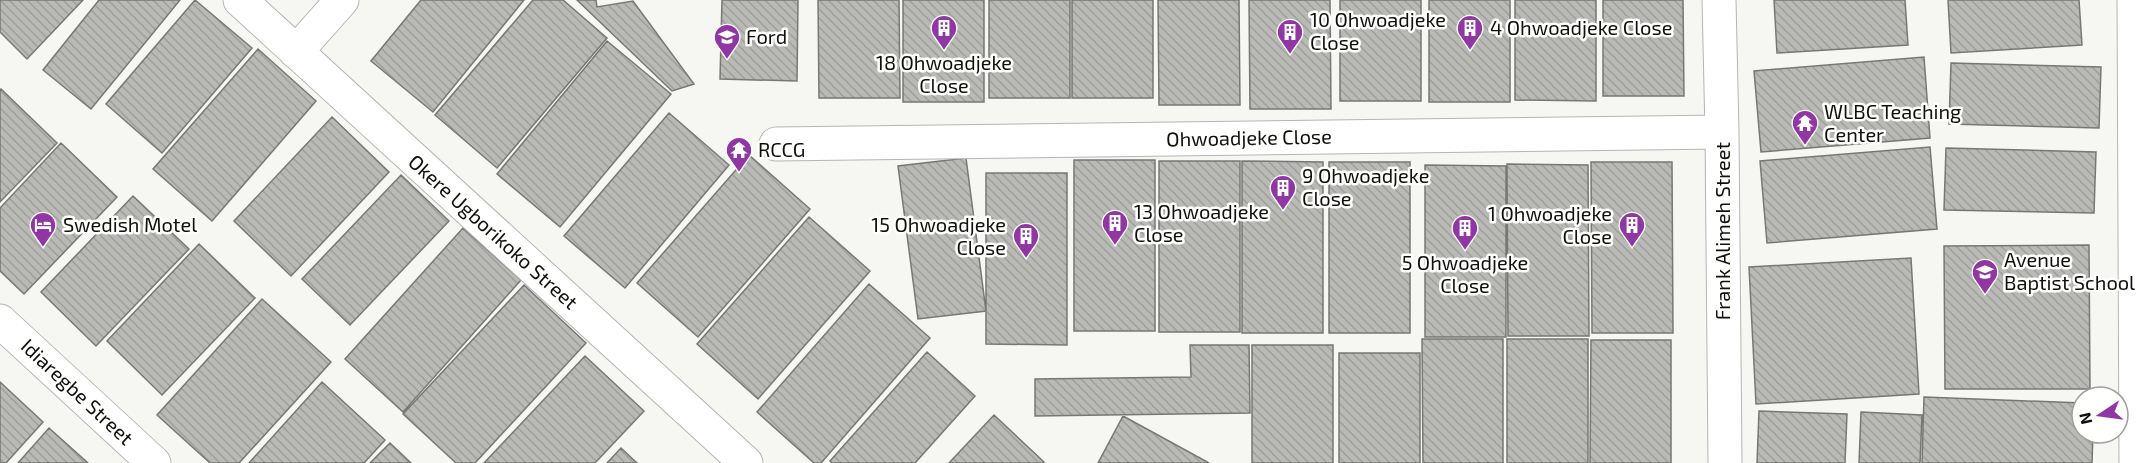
<svg xmlns="http://www.w3.org/2000/svg" width="2148" height="463" font-family="'Exo 2',sans-serif">
<defs>
<pattern id="building-back-hatch" width="6" height="6" patternUnits="userSpaceOnUse" patternTransform="scale(1.5)"><rect width="6" height="6" fill="#b9b9b6"/><path d="M-1 5l2 2M0 0l6 6M5-1l2 2" fill="none" stroke="#9e9e9b"/></pattern>
</defs>
<rect width="100%" height="100%" fill="#f6f7f3"/>
<path fill="url(#building-back-hatch)" stroke="#777875" stroke-width="1.5" d="M 0,0 L 83,0 L 27,59 L 0,32 Z
M 99,0 L 180,0 L 91,109 L 43,70 Z
M 195,0 L 252,48 L 162,153 L 106,104 Z
M 421,0 L 524,0 L 433,112 L 371,61 Z
M 533,0 L 563,0 L 607,38 L 497,168 L 435,115 Z
M 577,0 L 596,0 L 597,7 L 633,1 L 694,84 L 672,91 Z
M 722,0 L 798,0 L 797,81 L 720,79 Z
M 818,0 L 899,0 L 900,98 L 819,98 Z
M 903,0 L 984,0 L 984,102 L 903,102 Z
M 989,0 L 1070,0 L 1070,98 L 989,98 Z
M 1072,0 L 1153,0 L 1153,98 L 1072,98 Z
M 1158,0 L 1239,0 L 1240,105 L 1159,105 Z
M 1249,0 L 1330,0 L 1331,109 L 1250,109 Z
M 1340,0 L 1421,0 L 1421,101 L 1340,101 Z
M 1429,0 L 1510,0 L 1510,102 L 1429,102 Z
M 1515,0 L 1596,0 L 1596,101 L 1515,100 Z
M 1603,0 L 1683,0 L 1684,96 L 1603,96 Z
M 1774,0 L 1905,0 L 1908,45 L 1777,53 Z
M 1948,0 L 2079,0 L 2082,45 L 1951,53 Z
M 607,41 L 671,94 L 560,227 L 497,174 Z
M 258,49 L 316,101 L 212,221 L 153,169 Z
M 1924,57 L 1930,138 L 1761,152 L 1754,71 Z
M 1951,63 L 2101,67 L 2099,128 L 1949,124 Z
M 1,89 L 57,143 L 0,202 L 0,91 Z
M 669,113 L 729,165 L 625,288 L 564,236 Z
M 332,117 L 389,172 L 291,276 L 234,221 Z
M 61,143 L 117,197 L 24,294 L 0,271 L 0,208 Z
M 1930,147 L 1937,229 L 1767,243 L 1760,161 Z
M 1946,148 L 2096,152 L 2094,213 L 1944,210 Z
M 749,155 L 810,209 L 698,337 L 637,283 Z
M 966,158 L 986,311 L 918,319 L 898,166 Z
M 1074,160 L 1155,160 L 1155,331 L 1074,331 Z
M 1159,161 L 1240,161 L 1240,332 L 1159,332 Z
M 1242,161 L 1323,162 L 1323,333 L 1242,333 Z
M 1329,162 L 1410,162 L 1410,333 L 1329,333 Z
M 1591,162 L 1672,162 L 1673,333 L 1592,333 Z
M 1507,164 L 1588,165 L 1589,336 L 1508,336 Z
M 1425,165 L 1506,166 L 1506,337 L 1425,337 Z
M 986,173 L 1067,173 L 1067,345 L 986,344 Z
M 401,175 L 449,221 L 350,325 L 302,279 Z
M 133,196 L 189,249 L 96,346 L 41,292 Z
M 809,217 L 870,271 L 758,399 L 697,344 Z
M 463,228 L 521,280 L 403,412 L 345,359 Z
M 199,244 L 255,298 L 162,395 L 107,341 Z
M 2089,245 L 2090,389 L 1945,389 L 1944,246 Z
M 1911,258 L 1919,394 L 1756,404 L 1749,267 Z
M 869,284 L 930,338 L 821,463 L 814,463 L 757,412 Z
M 524,285 L 586,343 L 475,463 L 456,463 L 403,414 Z
M 262,299 L 331,362 L 239,463 L 210,463 L 157,415 Z
M 1422,339 L 1503,339 L 1503,463 L 1423,463 Z
M 1507,339 L 1588,339 L 1588,463 L 1507,463 Z
M 1591,340 L 1671,340 L 1671,463 L 1590,463 Z
M 1190,345 L 1249,345 L 1250,413 L 1035,416 L 1035,379 L 1191,377 Z
M 1252,345 L 1333,345 L 1333,463 L 1252,463 Z
M 927,352 L 975,396 L 915,463 L 832,463 L 830,461 Z
M 1339,353 L 1420,353 L 1420,463 L 1339,463 Z
M 585,356 L 644,411 L 595,463 L 484,463 Z
M 0,382 L 43,422 L 6,463 L 0,463 Z
M 322,382 L 385,440 L 364,463 L 249,463 Z
M 1924,397 L 2082,403 L 2082,433 L 2093,433 L 2092,463 L 1922,463 Z
M 1759,411 L 1847,414 L 1845,463 L 1757,463 Z
M 1861,412 L 1922,415 L 1920,463 L 1859,463 Z
M 994,415 L 1044,462 L 1042,463 L 949,463 Z
M 1123,416 L 1209,463 L 1098,463 Z
M 49,428 L 88,463 L 18,463 Z
M 390,443 L 411,463 L 370,463 Z
M 621,448 L 637,463 L 607,463 Z"/>
<g fill="none" stroke-linecap="round" stroke-linejoin="round">
<g stroke="#b5b5b2" stroke-width="35">
<path id="minor" d="M 1719,0 L 1722,132 L 1725,463
M 2134,0 L 2136,463
M 296,52 L 342,0
M 776,144 L 1722,132
M 0,321 L 154,463"/>
</g>
<g stroke="#b5b5b2" stroke-width="35">
<path id="tertiary" d="M 240,0 L 746,463"/>
</g>
<use href="#minor" stroke="#fff" stroke-width="33"/>
<use href="#tertiary" stroke="#fff" stroke-width="33"/>
</g>
<defs>
<g id="building-pin" transform="scale(1.35)"><path d="M0 17L-7.5 6A9.5 9.5 0 1 1 7.5 6Z" fill="#9137a3" stroke="#fffffe"/><path d="M-4-6H4V6H1V3H-1V6H-4ZM-2.5-4.3h1.7v1.8h-1.7ZM.8-4.3h1.7v1.8H.8ZM-2.5-1h1.7V.8h-1.7ZM.8-1h1.7V.8H.8Z" fill="#fff"/></g>
<g id="school-pin" transform="scale(1.35)"><path d="M0 17L-7.5 6A9.5 9.5 0 1 1 7.5 6Z" fill="#9137a3" stroke="#fffffe"/><path d="M0-5L7-2L0 1L-7-2ZM-4 1L0 2.5L4 1V4Q0 6-4 4Z" fill="#fff"/></g>
<g id="temple-pin" transform="scale(1.35)"><path d="M0 17L-7.5 6A9.5 9.5 0 1 1 7.5 6Z" fill="#9137a3" stroke="#fffffe"/><path d="M0-6L5-2H3V0L6.5 2.5H4V6H1.5V3h-3V6H-4V2.5H-6.5L-3 0V-2H-5Z" fill="#fff"/></g>
<g id="hotel-pin" transform="scale(1.35)"><path d="M0 17L-7.5 6A9.5 9.5 0 1 1 7.5 6Z" fill="#9137a3" stroke="#fffffe"/><path d="M-6-4.5h1.5V1H6V5H4.5V3h-9V5H-6ZM-4 0a1.8 1.8 0 1 1 3.6 0ZM.5 0V-2.5h3Q6-2.5 6 0Z" fill="#fff"/></g>
</defs>
<g fill-rule="evenodd">
<use href="#building-pin" x="944" y="28"/>
<use href="#building-pin" x="1470" y="28"/>
<use href="#building-pin" x="1290" y="32"/>
<use href="#school-pin" x="727" y="37"/>
<use href="#temple-pin" x="1805" y="123"/>
<use href="#temple-pin" x="739" y="150"/>
<use href="#building-pin" x="1283" y="188"/>
<use href="#building-pin" x="1115" y="223"/>
<use href="#hotel-pin" x="43" y="225"/>
<use href="#building-pin" x="1632" y="225"/>
<use href="#building-pin" x="1465" y="228"/>
<use href="#building-pin" x="1026" y="236"/>
<use href="#school-pin" x="1985" y="272"/>
</g>
<g text-anchor="middle" stroke-width="5" stroke-linejoin="round" paint-order="stroke">
<g font-size="20" fill="#0f0f0e" stroke="#fffffe" text-anchor="start">
<text x="1310" y="27">10 Ohwoadjeke<tspan x="1310" dy="23">Close</tspan></text>
<text x="1490" y="35">4 Ohwoadjeke Close</text>
<text x="746" y="44">Ford</text>
<text x="944" y="70" text-anchor="middle">18 Ohwoadjeke<tspan x="944" dy="23">Close</tspan></text>
<text x="1824" y="119">WLBC Teaching<tspan x="1824" dy="23">Center</tspan></text>
<text x="758" y="157">RCCG</text>
<text x="1302" y="183">9 Ohwoadjeke<tspan x="1302" dy="23">Close</tspan></text>
<text x="1134" y="219">13 Ohwoadjeke<tspan x="1134" dy="23">Close</tspan></text>
<text x="1612" y="221" text-anchor="end">1 Ohwoadjeke<tspan x="1612" dy="23">Close</tspan></text>
<text x="63" y="232">Swedish Motel</text>
<text x="1006" y="232" text-anchor="end">15 Ohwoadjeke<tspan x="1006" dy="23">Close</tspan></text>
<text x="2004" y="267">Avenue<tspan x="2004" dy="23">Baptist School</tspan></text>
<text x="1465" y="270" text-anchor="middle">5 Ohwoadjeke<tspan x="1465" dy="23">Close</tspan></text>
</g>
<g font-size="20" fill="#0f0f0e" stroke="#fffffe">
<text transform="translate(1249 138) rotate(-1)" y="7">Ohwoadjeke Close</text>
<text transform="translate(1723 231) rotate(-90)" y="7">Frank Alimeh Street</text>
<text transform="translate(493 232) rotate(42)" y="7">Okere Ugborikoko Street</text>
<text transform="translate(77 392) rotate(43)" y="7">Idiaregbe Street</text>
</g>
</g>
<g transform="translate(2100 415) rotate(257)"><circle r="28" fill="#fffffe" stroke="#9f9f9e" stroke-width="1.5"/>
<path d="M0-4.5L10 22L0 15L-10 22Z" fill="#9137a3"/>
<text y="-9" font-size="16" font-weight="bold" text-anchor="middle" fill="#0f0f0e">N</text>
</g>
</svg>
